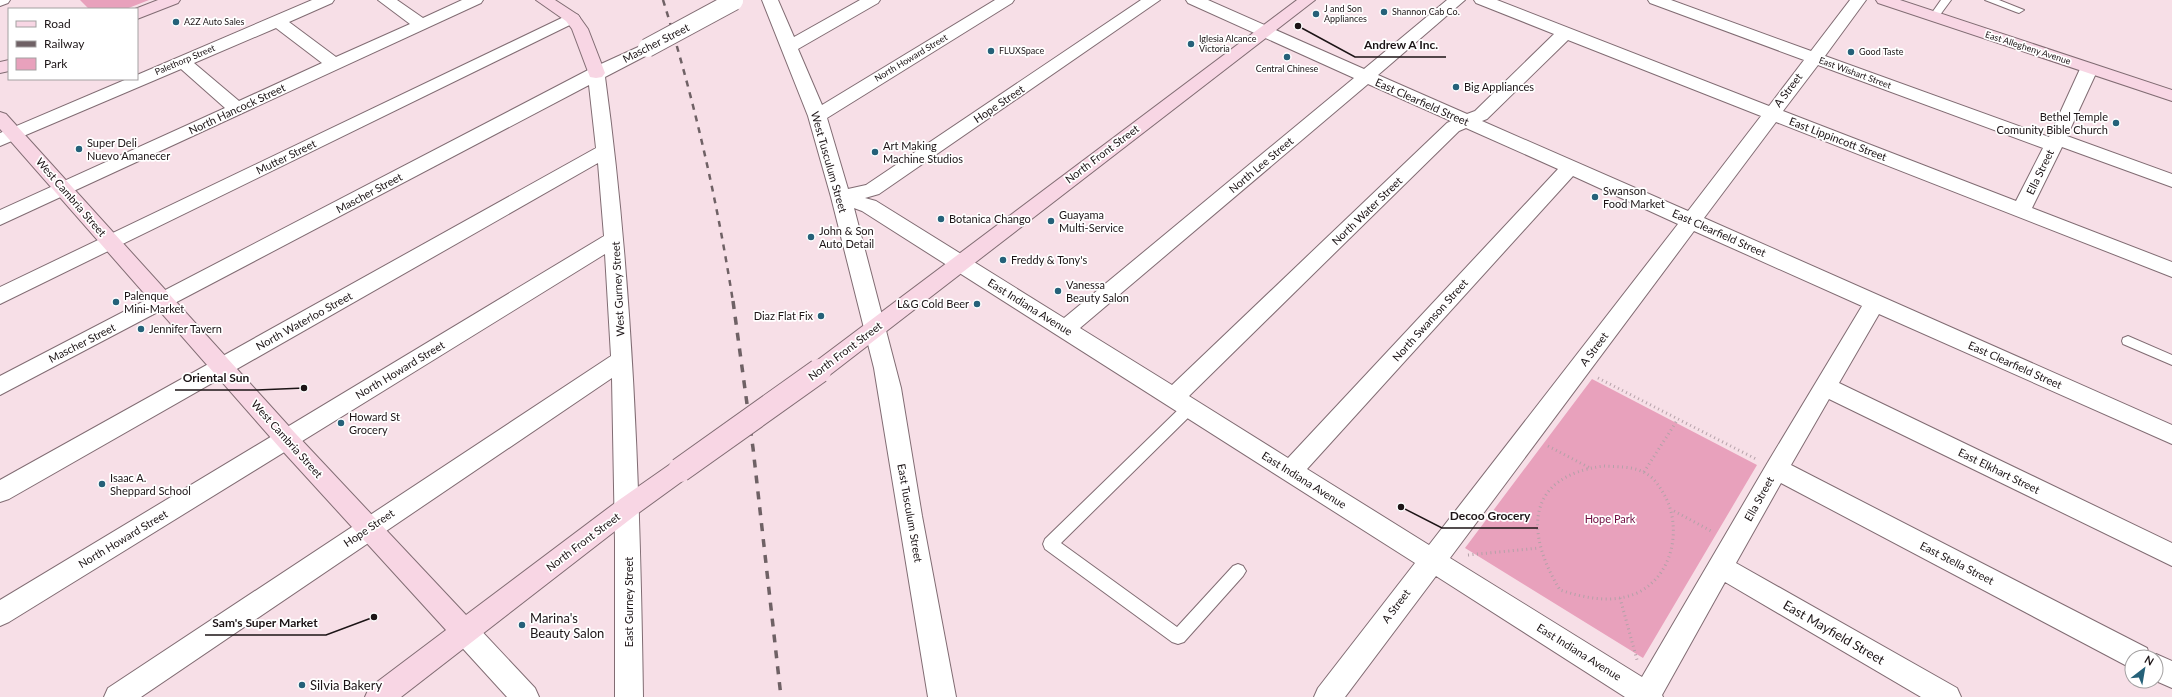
<svg xmlns="http://www.w3.org/2000/svg" width="2172" height="697" font-family="Lato,sans-serif">
<rect width="100%" height="100%" fill="#f7dfe7"/>
<path fill="#e8a1bc" d="M 80,0 L 149,0 L 126,9 L 89,9 Z
M 1592,379 L 1757,465 L 1643,658 L 1465,548 Z"/>
<g fill="none" stroke-linecap="round" stroke-linejoin="round">
<g stroke="#816c73" stroke-width="2">
<path id="lane" d="M 1941,0 L 1951,0 L 1937,19 L 1931,19 L 1929,17 Z
M 1985,0 L 1999,0 L 2024,10 L 2019,13 L 2016,12 Z
M 2128,336 L 2172,355 L 2172,365 L 2123,344 L 2122,341 L 2123,338 Z
M 1189,403 L 1194,404 L 1196,408 L 1194,412 L 1061,543 L 1177,627 L 1233,566 L 1238,564 L 1243,566 L 1246,571 L 1243,576 L 1184,642 L 1178,644 L 1172,642 L 1045,549 L 1043,544 L 1045,539 L 1184,404 Z"/>
</g>
<g stroke="#816c73" stroke-width="2">
<path id="street" d="M 0,0 L 10,0 L 8,3 L 0,6 Z
M 312,0 L 334,0 L 332,3 L 289,22 L 336,57 L 410,24 L 378,0 L 397,0 L 423,18 L 462,0 L 483,0 L 481,3 L 0,225 L 0,210 L 225,108 L 181,69 L 0,146 L 0,133 L 127,79 L 137,79 L 137,75 ZM 276,28 L 322,63 L 239,101 L 194,63 Z
M 762,0 L 778,0 L 794,37 L 860,0 L 880,0 L 878,3 L 798,49 L 822,105 L 995,0 L 1014,0 L 1012,3 L 827,118 L 848,189 L 866,185 L 1141,0 L 1160,0 L 879,194 L 865,198 L 876,201 L 1064,318 L 1354,78 L 1188,3 L 1186,0 L 1208,0 L 1364,69 L 1447,0 L 1465,0 L 1378,75 L 1467,114 L 1475,111 L 1554,34 L 1476,3 L 1474,0 L 1497,0 L 1769,106 L 1804,60 L 1650,3 L 1648,0 L 1671,0 L 1811,51 L 1850,0 L 1866,0 L 1825,56 L 2049,137 L 2080,69 L 2083,65 L 2089,64 L 2095,65 L 2098,69 L 2067,136 L 2172,174 L 2172,187 L 2062,147 L 2032,208 L 2172,262 L 2172,277 L 1776,122 L 1704,218 L 2172,425 L 2172,444 L 1879,314 L 1839,383 L 2172,543 L 2172,566 L 1829,399 L 1791,465 L 2147,648 L 2150,657 L 2156,654 L 2172,661 L 2172,688 L 2156,681 L 2156,657 L 2132,657 L 2132,668 L 2127,666 L 1781,483 L 1736,563 L 1957,688 L 1961,697 L 1921,697 L 1725,582 L 1662,695 L 1663,697 L 1625,697 L 1436,576 L 1345,697 L 1314,697 L 1318,688 L 1415,563 L 862,211 L 854,208 L 901,388 L 922,516 L 956,697 L 928,697 L 874,368 L 831,197 L 808,116 ZM 1568,40 L 1761,116 L 1688,211 L 1482,121 L 1487,119 ZM 1818,65 L 2043,148 L 2016,201 L 1783,111 ZM 1368,84 L 1451,121 L 1447,123 L 1172,385 L 1080,328 ZM 1466,128 L 1558,169 L 1288,458 L 1189,396 L 1459,131 ZM 1573,176 L 1678,224 L 1429,545 L 1307,469 ZM 1694,231 L 1862,306 L 1768,462 L 1642,677 L 1450,558 Z
M 572,13 L 578,15 L 580,18 L 578,21 L 0,304 L 0,287 Z
M 647,43 L 653,44 L 655,48 L 653,52 L 605,77 C 633,282 640,489 643,697 L 615,697 L 615,541 L 612,378 L 141,697 L 104,697 L 108,688 L 611,356 L 605,254 L 9,622 L 0,626 L 0,600 L 604,236 L 598,163 L 9,499 L 0,502 L 0,480 L 596,148 L 589,85 L 0,395 L 0,376 L 590,69 Z
M 465,620 L 474,623 L 535,688 L 539,697 L 507,697 L 456,641 L 452,632 L 456,623 Z"/>
</g>
<g stroke="#816c73" stroke-width="2">
<path id="secondary" d="M 158,0 L 180,0 L 178,3 L 137,19 L 137,9 L 135,9 Z
M 536,0 L 555,0 L 578,15 L 588,29 L 605,73 L 602,77 L 596,78 L 590,77 L 572,29 L 566,21 Z
M 1297,0 L 1315,0 L 827,377 L 819,379 L 811,377 L 808,371 L 811,365 Z
M 1876,0 L 1900,0 L 2172,90 L 2172,101 L 1878,3 Z
M 9,60 L 9,71 L 0,73 L 0,62 Z
M 0,112 L 6,114 L 295,433 L 466,615 L 619,500 L 672,463 L 680,460 L 688,463 L 692,470 L 688,477 L 637,514 L 401,697 L 365,697 L 369,688 L 446,630 L 279,447 L 0,129 Z"/>
</g>
<path stroke="#b4a1a8" stroke-width="3" stroke-dasharray="1 3.5" stroke-linecap="butt" d="M 1598,378 L 1756,459
M 1548,446 L 1590,468
M 1604,466 C 1618,467 1633,466 1645,473 C 1653,477 1658,484 1662,491 C 1683,523 1675,575 1637,593 C 1612,604 1585,598 1560,590 C 1525,533 1525,476 1604,466 Z
M 1644,472 L 1678,419
M 1674,511 L 1713,532
M 1468,555 L 1539,548
M 1620,598 L 1637,660"/>
<use href="#lane" fill="#fff" fill-rule="evenodd"/>
<use href="#street" fill="#fff" fill-rule="evenodd"/>
<use href="#secondary" fill="#f8d6e4" fill-rule="evenodd"/>
<path stroke="#6f6165" stroke-width="2.5" stroke-dasharray="6 6" stroke-linecap="butt" d="M 663,0 C 694,99 717,199 733,302"/>
<path stroke="#6f6165" stroke-width="3.5" stroke-dasharray="8 8" stroke-linecap="butt" d="M 733,301 L 753,448 L 781,697"/>
<g stroke="#816c73" stroke-width="20" stroke-linecap="butt">
<path id="street-bridge" d="M 647,48 L 734,1"/>
</g>
<g stroke="#816c73" stroke-width="26" stroke-linecap="butt">
<path id="secondary-bridge" d="M 680,470 L 819,371"/>
</g>
<use href="#street-bridge" stroke="#fff" stroke-width="18"/>
<use href="#secondary-bridge" stroke="#f8d6e4" stroke-width="24"/>
</g>
<g fill="#256179" stroke="#fff" stroke-width="1.5">
<circle cx="1384" cy="12" r="4"/>
<circle cx="1316" cy="14" r="4"/>
<circle cx="176" cy="22" r="4"/>
<circle cx="1191" cy="44" r="4"/>
<circle cx="991" cy="51" r="4"/>
<circle cx="1851" cy="52" r="4"/>
<circle cx="1287" cy="57" r="4"/>
<circle cx="1456" cy="87" r="4"/>
<circle cx="2116" cy="123" r="4"/>
<circle cx="79" cy="149" r="4"/>
<circle cx="875" cy="152" r="4"/>
<circle cx="1595" cy="197" r="4"/>
<circle cx="941" cy="219" r="4"/>
<circle cx="1051" cy="221" r="4"/>
<circle cx="811" cy="237" r="4"/>
<circle cx="1003" cy="260" r="4"/>
<circle cx="1058" cy="291" r="4"/>
<circle cx="116" cy="302" r="4"/>
<circle cx="977" cy="304" r="4"/>
<circle cx="821" cy="316" r="4"/>
<circle cx="141" cy="329" r="4"/>
<circle cx="341" cy="423" r="4"/>
<circle cx="102" cy="484" r="4"/>
<circle cx="522" cy="625" r="4"/>
<circle cx="302" cy="685" r="4"/>
</g>
<g text-anchor="middle" stroke-width="3.5" stroke-linejoin="round" paint-order="stroke">
<g font-size="9" fill="#1c1416" stroke="#fff" text-anchor="start">
<text x="1324" y="12">J and Son<tspan x="1324" dy="10">Appliances</tspan></text>
<text x="1392" y="15">Shannon Cab Co.</text>
<text x="184" y="25">A2Z Auto Sales</text>
<text x="1199" y="42">Iglesia Alcance<tspan x="1199" dy="10">Victoria</tspan></text>
<text x="999" y="54">FLUXSpace</text>
<text x="1859" y="55">Good Taste</text>
<text x="1287" y="72" text-anchor="middle">Central Chinese</text>
</g>
<g font-size="9" fill="#1c1416" stroke="#fff">
<text transform="translate(2028 48) rotate(18)" y="3">East Allegheny Avenue</text>
<text transform="translate(911 58) rotate(-31)" y="3">North Howard Street</text>
<text transform="translate(185 60) rotate(-23)" y="3">Palethorp Street</text>
<text transform="translate(1855 73) rotate(20)" y="3">East Wishart Street</text>
</g>
<g font-size="11" fill="#1c1416" stroke="#fff">
<text transform="translate(656 43) rotate(-27)" y="4">Mascher Street</text>
<text transform="translate(1788 90) rotate(-53)" y="4">A Street</text>
<text transform="translate(1422 102) rotate(24)" y="4">East Clearfield Street</text>
<text transform="translate(999 104) rotate(-34)" y="4">Hope Street</text>
<text transform="translate(237 109) rotate(-25)" y="4">North Hancock Street</text>
<text transform="translate(1838 139) rotate(21)" y="4">East Lippincott Street</text>
<text transform="translate(1102 154) rotate(-37)" y="4">North Front Street</text>
<text transform="translate(286 157) rotate(-26)" y="4">Mutter Street</text>
<text transform="translate(829 162) rotate(74)" y="4">West Tusculum Street</text>
<text transform="translate(1261 165) rotate(-40)" y="4">North Lee Street</text>
<text transform="translate(2040 172) rotate(-64)" y="4">Ella Street</text>
<text transform="translate(369 193) rotate(-28)" y="4">Mascher Street</text>
<text transform="translate(71 197) rotate(49)" y="4">West Cambria Street</text>
<text transform="translate(1367 211) rotate(-44)" y="4">North Water Street</text>
<text transform="translate(1719 233) rotate(24)" y="4">East Clearfield Street</text>
<text transform="translate(618 289) rotate(-93)" y="4">West Gurney Street</text>
<text transform="translate(1030 307) rotate(32)" y="4">East Indiana Avenue</text>
<text transform="translate(1430 320) rotate(-48)" y="4">North Swanson Street</text>
<text transform="translate(304 321) rotate(-29)" y="4">North Waterloo Street</text>
<text transform="translate(82 343) rotate(-27)" y="4">Mascher Street</text>
<text transform="translate(1594 349) rotate(-53)" y="4">A Street</text>
<text transform="translate(845 351) rotate(-37)" y="4">North Front Street</text>
<text transform="translate(2015 365) rotate(24)" y="4">East Clearfield Street</text>
<text transform="translate(400 370) rotate(-31)" y="4">North Howard Street</text>
<text transform="translate(287 439) rotate(48)" y="4">West Cambria Street</text>
<text transform="translate(1999 471) rotate(26)" y="4">East Elkhart Street</text>
<text transform="translate(1304 480) rotate(32)" y="4">East Indiana Avenue</text>
<text transform="translate(1759 499) rotate(-61)" y="4">Ella Street</text>
<text transform="translate(910 513) rotate(80)" y="4">East Tusculum Street</text>
<text transform="translate(369 528) rotate(-34)" y="4">Hope Street</text>
<text transform="translate(123 539) rotate(-31)" y="4">North Howard Street</text>
<text transform="translate(583 542) rotate(-37)" y="4">North Front Street</text>
<text transform="translate(1957 563) rotate(27)" y="4">East Stella Street</text>
<text transform="translate(629 602) rotate(-90)" y="4">East Gurney Street</text>
<text transform="translate(1396 606) rotate(-53)" y="4">A Street</text>
<text transform="translate(1579 652) rotate(32)" y="4">East Indiana Avenue</text>
</g>
<g font-size="11" fill="#1c1416" stroke="#fff" text-anchor="start">
<text x="1464" y="91">Big Appliances</text>
<text x="2108" y="121" text-anchor="end">Bethel Temple<tspan x="2108" dy="13">Comunity Bible Church</tspan></text>
<text x="87" y="147">Super Deli<tspan x="87" dy="13">Nuevo Amanecer</tspan></text>
<text x="883" y="150">Art Making<tspan x="883" dy="13">Machine Studios</tspan></text>
<text x="1603" y="195">Swanson<tspan x="1603" dy="13">Food Market</tspan></text>
<text x="1059" y="219">Guayama<tspan x="1059" dy="13">Multi-Service</tspan></text>
<text x="949" y="223">Botanica Chango</text>
<text x="819" y="235">John &amp; Son<tspan x="819" dy="13">Auto Detail</tspan></text>
<text x="1011" y="264">Freddy &amp; Tony's</text>
<text x="1066" y="289">Vanessa<tspan x="1066" dy="13">Beauty Salon</tspan></text>
<text x="124" y="300">Palenque<tspan x="124" dy="13">Mini-Market</tspan></text>
<text x="969" y="308" text-anchor="end">L&amp;G Cold Beer</text>
<text x="813" y="320" text-anchor="end">Diaz Flat Fix</text>
<text x="149" y="333">Jennifer Tavern</text>
<text x="349" y="421">Howard St<tspan x="349" dy="13">Grocery</tspan></text>
<text x="110" y="482">Isaac A.<tspan x="110" dy="13">Sheppard School</tspan></text>
</g>
<g font-size="11" fill="#700e41" stroke="#fff">
<text x="1610" y="523">Hope Park</text>
</g>
<g font-size="13" fill="#1c1416" stroke="#fff" text-anchor="start">
<text x="530" y="623">Marina's<tspan x="530" dy="15">Beauty Salon</tspan></text>
<text x="310" y="690">Silvia Bakery</text>
</g>
<g font-size="13" fill="#1c1416" stroke="#fff">
<text transform="translate(1834 632) rotate(30)" y="5">East Mayfield Street</text>
</g>
</g>
<path fill="none" stroke="#1c1416" stroke-width="1.5" d="M1298 26L1355 57H1446M304 388L257 390H175M1401 507L1442 528H1538M374 617L326 635H205"/>
<g fill="#1c1416" stroke="#fff" stroke-width="1.5">
<circle cx="1298" cy="26" r="4"/>
<circle cx="304" cy="388" r="4"/>
<circle cx="1401" cy="507" r="4"/>
<circle cx="374" cy="617" r="4"/>
</g>
<g font-size="12" text-anchor="middle" font-weight="bold" fill="#1c1416" stroke="#fff" stroke-width="3.5" stroke-linejoin="round" paint-order="stroke">
<text x="1401" y="49">Andrew A Inc.</text>
<text x="216" y="382">Oriental Sun</text>
<text x="1490" y="520">Decoo Grocery</text>
<text x="265" y="627">Sam's Super Market</text>
</g>
<rect x="8" y="8" width="130" height="72" fill="#ffffff" stroke="#a4a1a2"/>
<rect x="16" y="21" width="20" height="6" fill="#f8d6e4" stroke="#a4a1a2"/>
<text x="44" y="28" font-size="12" fill="#1c1416">Road</text>
<rect x="16" y="41" width="20" height="6" fill="#6f6165" stroke="#a4a1a2"/>
<text x="44" y="48" font-size="12" fill="#1c1416">Railway</text>
<rect x="16" y="58" width="20" height="12" fill="#e8a1bc" stroke="#a4a1a2"/>
<text x="44" y="68" font-size="12" fill="#1c1416">Park</text>
<g transform="translate(2144 669) rotate(31)"><circle r="19" fill="#ffffff" stroke="#a4a1a2"/>
<path d="M0-3L7 15L0 10L-7 15Z" fill="#256179"/>
<text y="-6" font-size="11" font-weight="bold" text-anchor="middle" fill="#1c1416">N</text>
</g>
</svg>
